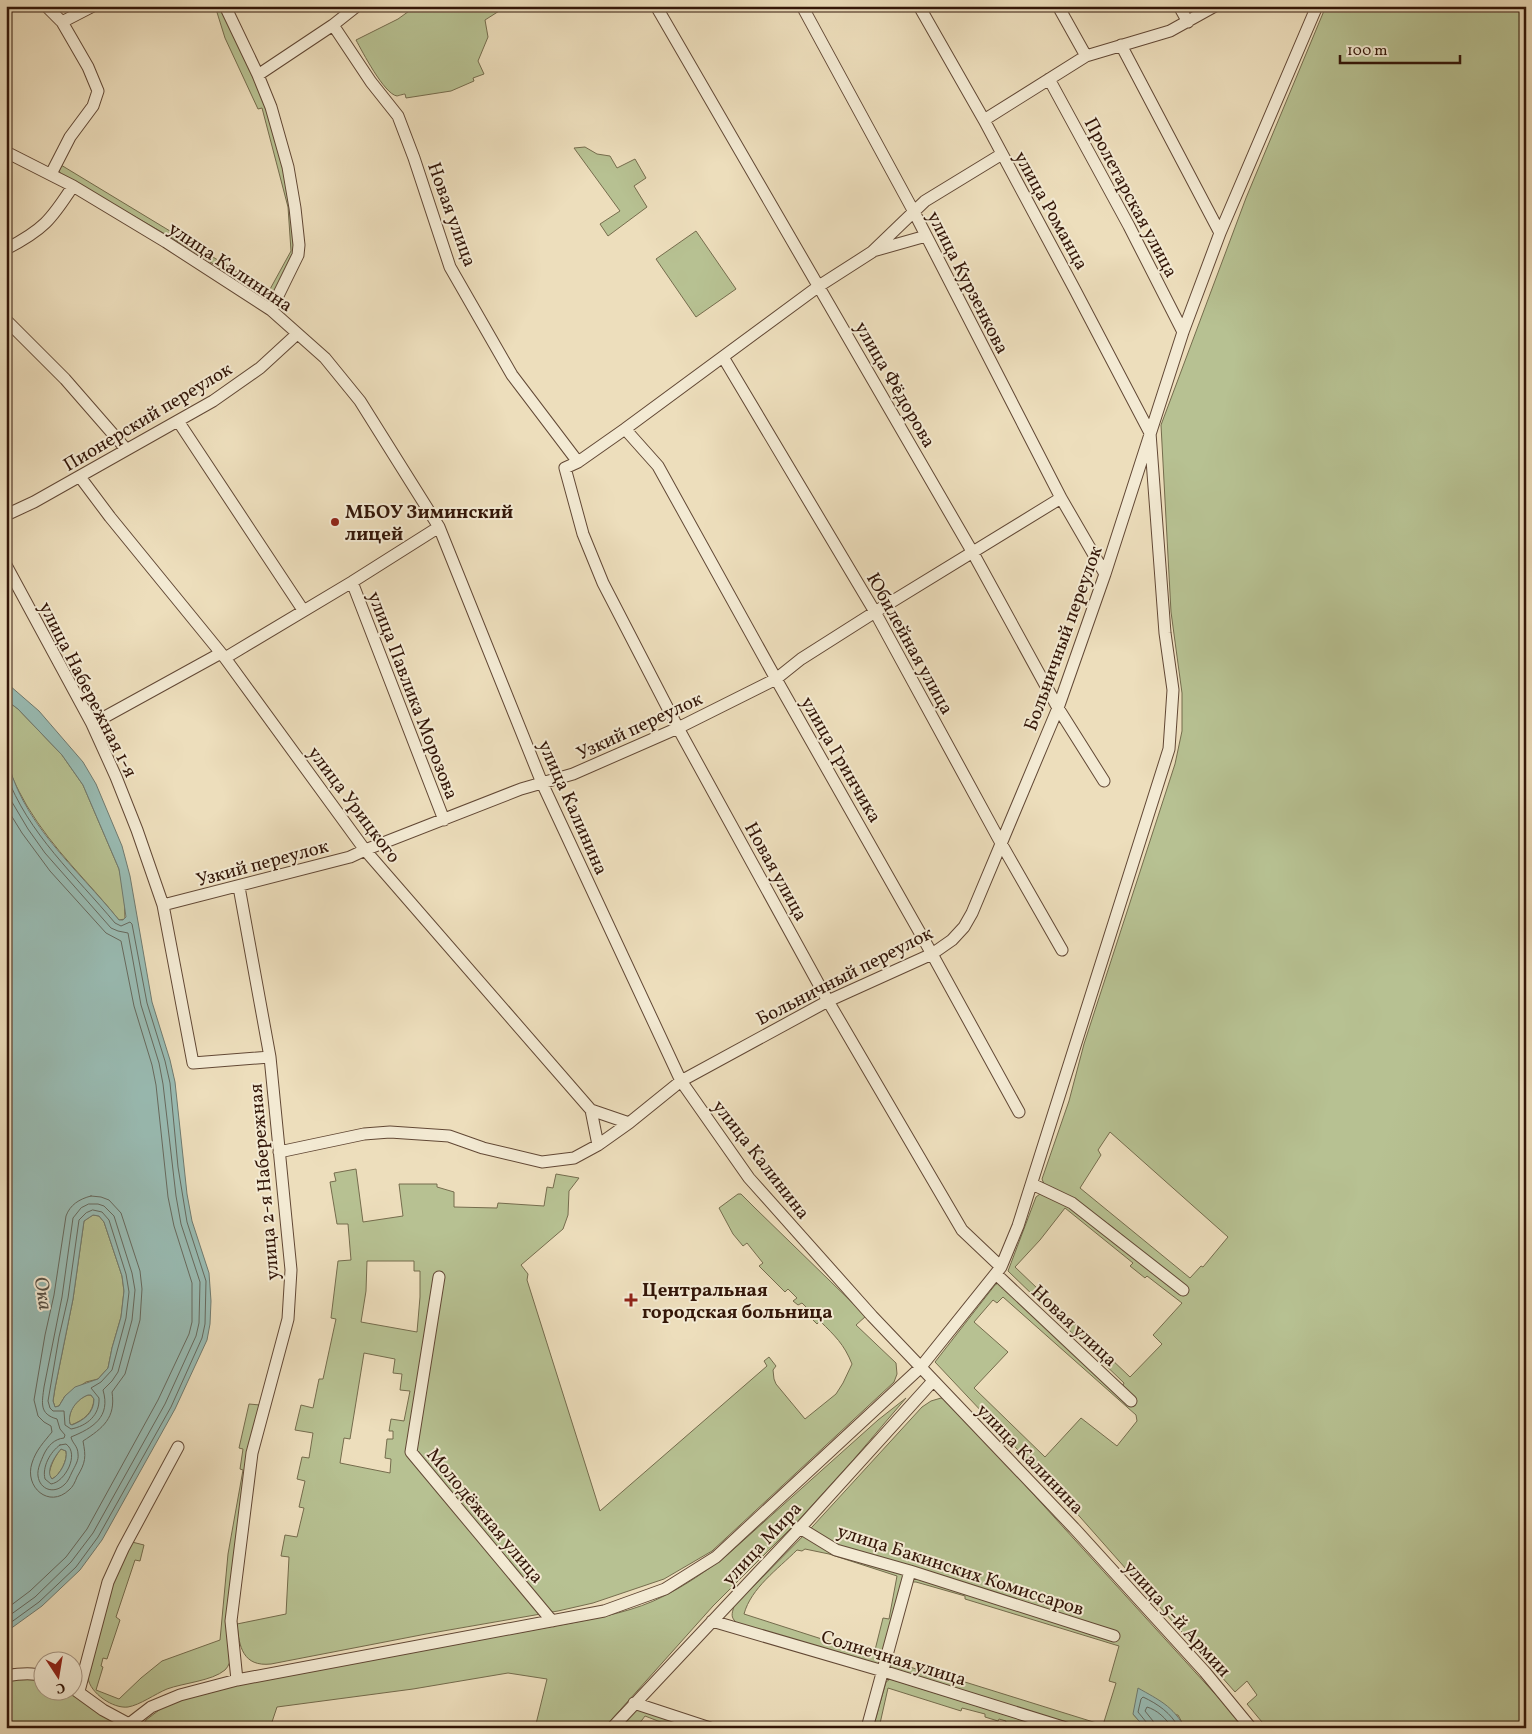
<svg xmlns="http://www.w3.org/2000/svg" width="1532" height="1734" font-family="Vollkorn,serif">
<rect width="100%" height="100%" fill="#eddebc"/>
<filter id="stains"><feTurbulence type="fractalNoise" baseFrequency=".004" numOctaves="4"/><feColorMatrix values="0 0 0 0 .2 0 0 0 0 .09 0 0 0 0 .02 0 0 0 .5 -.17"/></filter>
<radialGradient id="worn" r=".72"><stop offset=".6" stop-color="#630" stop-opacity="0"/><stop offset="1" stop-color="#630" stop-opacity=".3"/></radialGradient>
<path fill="#b7c192" stroke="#756c4d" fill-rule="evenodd" d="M 215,6 L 221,6 L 267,108 L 286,175 L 291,208 L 294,252 L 272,301 L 172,238 L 61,174 L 59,171 L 61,165 L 269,291 L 291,251 L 288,207 L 262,108 L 258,109 L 225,38 Z
M 416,6 L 507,6 L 485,20 L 488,37 L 478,61 L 484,74 L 473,78 L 474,81 L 451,91 L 406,98 L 405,94 C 404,94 397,96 397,96 C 384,94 362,51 356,40 L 398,19 Z
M 1326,6 L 1526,6 L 1526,1706 L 1522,1728 L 1267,1728 L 1247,1704 L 1257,1695 L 1247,1681 L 1235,1692 L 1065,1500 L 935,1362 L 995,1285 L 998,1283 L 1120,1391 L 1124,1383 L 1008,1271 L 1036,1197 L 1040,1194 L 1073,1207 L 1187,1288 L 1111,1226 L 1082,1205 L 1044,1184 L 1042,1179 L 1069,1101 L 1084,1044 L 1175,764 L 1182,731 L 1182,693 L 1171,612 L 1161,425 L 1246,198 ZM 1110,1132 L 1228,1237 L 1203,1267 L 1201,1266 L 1190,1278 L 1080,1188 L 1101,1155 L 1098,1150 ZM 1065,1208 L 1133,1263 L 1130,1266 L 1145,1278 L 1147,1276 L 1182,1303 L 1153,1335 L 1162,1344 L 1130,1377 L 1015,1267 L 1040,1240 ZM 1003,1297 L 1136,1415 L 1137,1421 L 1117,1446 L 1081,1418 L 1045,1457 L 974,1388 L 1008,1352 L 974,1322 L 993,1300 L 997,1303 Z
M 585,147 L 597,154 L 610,156 L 617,168 L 635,159 L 646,178 L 634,186 L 647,207 L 608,236 L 600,224 L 620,211 L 574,148 Z
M 696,231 L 736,289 L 696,317 L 656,259 Z
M 6,703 L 10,703 L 18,709 L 62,755 L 83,785 L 119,869 L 124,892 L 125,919 L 119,920 C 87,880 54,851 27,806 C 20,793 12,780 8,764 C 4,745 6,723 6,703 Z
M 356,1169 L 363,1222 L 403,1216 L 399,1184 L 437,1184 L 437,1187 L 454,1192 L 454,1207 L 497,1208 L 498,1203 L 544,1206 L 547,1187 L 553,1188 L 556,1174 L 579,1178 L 569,1191 L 568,1215 L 563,1229 L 521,1265 L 528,1274 L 527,1280 L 600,1511 L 767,1366 L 764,1361 L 769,1357 L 776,1366 L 773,1370 L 774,1379 L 776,1384 L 805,1419 L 836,1394 L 843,1383 L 852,1364 C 844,1344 835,1336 820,1321 L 817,1324 L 808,1315 L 811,1312 L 802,1303 L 798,1305 L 793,1301 L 797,1298 L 788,1289 L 785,1292 L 759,1266 L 763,1263 L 747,1243 L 743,1246 L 733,1234 L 719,1208 L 738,1194 L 741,1194 L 755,1208 L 866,1316 L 856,1325 L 896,1363 L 897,1374 L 894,1382 L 712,1551 L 664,1579 L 593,1603 L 558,1611 L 426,1634 L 271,1664 C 243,1667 239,1647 237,1624 L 286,1614 L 289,1557 L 281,1556 L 285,1535 L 297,1537 L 304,1508 L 299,1507 L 305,1481 L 297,1479 L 302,1457 L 309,1458 L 313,1433 L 295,1430 L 301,1405 L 313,1408 L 319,1379 L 323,1379 L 336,1319 L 331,1318 L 338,1261 L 351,1260 L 348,1224 L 337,1224 L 330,1182 L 336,1181 L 334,1173 ZM 367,1261 L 414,1261 L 414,1271 L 420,1271 L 420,1297 L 417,1332 L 361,1322 L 366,1291 ZM 364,1353 L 395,1359 L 393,1373 L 402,1374 L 400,1390 L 410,1391 L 404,1421 L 391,1419 L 389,1431 L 393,1431 L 393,1439 L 387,1439 L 385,1458 L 391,1459 L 390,1473 L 340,1463 L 344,1438 L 350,1439 Z
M 93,1215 L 99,1216 L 104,1222 L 122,1276 L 124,1291 L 121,1317 L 112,1348 L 108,1368 L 98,1379 L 86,1382 L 65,1396 L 59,1406 L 55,1407 L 53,1401 L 55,1388 L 73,1299 L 84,1221 Z
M 88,1395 L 91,1395 L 94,1399 C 93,1413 84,1420 71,1425 L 70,1424 C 67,1411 77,1399 88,1395 Z
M 906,1398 L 854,1459 L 796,1523 L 713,1606 L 604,1728 L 535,1728 L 547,1679 L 508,1673 L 413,1689 L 277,1707 L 270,1728 L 141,1728 L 146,1720 L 163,1707 L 184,1698 L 210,1691 L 281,1676 L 571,1623 C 602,1617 635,1611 664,1596 C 686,1585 706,1571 726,1556 L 878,1420 Z
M 941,1398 L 946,1400 L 984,1440 L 1246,1728 L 1185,1728 L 1178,1715 L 1133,1714 L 1145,1728 L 1081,1728 L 890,1669 L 892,1661 L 919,1670 L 920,1668 L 1103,1725 L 1116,1683 L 1109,1681 L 1119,1646 L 965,1599 L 965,1596 L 916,1582 L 910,1582 L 879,1665 L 737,1623 C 730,1617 732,1614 734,1606 L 813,1526 L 922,1407 L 931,1401 ZM 805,1549 L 829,1554 L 897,1576 L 889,1619 L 883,1618 L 874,1654 L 828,1641 L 744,1614 C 751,1588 778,1569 797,1550 L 802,1551 Z
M 249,1404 L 260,1405 L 232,1656 C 230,1661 229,1666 225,1670 C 212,1681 183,1683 167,1689 C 155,1694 140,1705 128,1707 C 113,1709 90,1693 88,1678 L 111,1585 L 132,1542 L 144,1545 L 140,1561 L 135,1560 L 116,1617 L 120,1620 L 107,1659 L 103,1658 L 101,1666 L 103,1667 L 96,1690 L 119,1699 L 141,1678 L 162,1661 L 220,1640 L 228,1554 L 243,1470 L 240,1469 L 243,1449 L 239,1448 Z
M 61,1449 L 66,1451 C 68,1460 60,1475 52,1479 L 49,1475 C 50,1466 55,1456 61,1449 Z
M 6,1666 L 42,1680 L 42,1692 L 69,1692 L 114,1722 L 119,1728 L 6,1728 Z
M 890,1679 L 1048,1728 L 1030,1728 L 1020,1725 L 1019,1728 L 1005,1725 L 1006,1721 L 999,1719 L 998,1721 L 985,1717 L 985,1714 L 962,1708 L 961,1711 L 888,1688 L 879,1728 L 873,1728 L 886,1682 Z
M 640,1707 L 707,1728 L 676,1728 L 645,1716 L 636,1728 L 620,1728 L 633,1712 Z"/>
<path fill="#99bcb4" stroke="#707a6f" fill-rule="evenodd" d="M 6,680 L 9,685 L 39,711 L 83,762 L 96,784 L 122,846 L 130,876 L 152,1002 L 170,1060 L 175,1082 L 187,1194 L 192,1221 L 209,1273 L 211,1301 L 210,1324 L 207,1340 L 175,1409 L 102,1540 L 80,1570 L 42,1606 L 6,1632 L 6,753 C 19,822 77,868 119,920 L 123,920 L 126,917 L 119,869 L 83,785 L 62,755 L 18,709 L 10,703 L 6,703 ZM 93,1215 L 99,1216 L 104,1222 L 122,1276 L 124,1291 L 121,1317 L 112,1348 L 108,1368 L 98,1379 L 75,1387 L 65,1396 L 59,1406 L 55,1407 L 53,1401 L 55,1388 L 73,1299 L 84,1221 ZM 88,1395 L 91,1395 L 94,1399 C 94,1413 84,1420 72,1425 L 70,1424 C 67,1412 77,1399 88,1395 ZM 61,1449 L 66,1451 C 68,1460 60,1475 52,1479 C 45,1471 55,1456 61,1449 Z
M 1138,1688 C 1159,1700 1173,1706 1185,1728 L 1145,1728 L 1133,1714 Z"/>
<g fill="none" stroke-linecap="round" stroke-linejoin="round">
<path stroke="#66695e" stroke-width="1" d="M 6,774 C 28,834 76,876 115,923 L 121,926 L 130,922 L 132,924 L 147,1003 L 165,1061 L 170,1083 L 178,1167 L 187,1222 L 206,1281 L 205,1324 L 202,1338 L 171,1407 L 98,1537 L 76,1567 L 39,1602 L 6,1626
M 6,792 L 28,829 L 45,853 L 111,928 L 118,931 L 128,933 L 141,1005 L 159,1063 L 163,1084 L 176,1196 L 181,1224 L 200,1282 L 199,1323 L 196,1336 L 165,1404 L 93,1533 L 71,1562 L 35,1597 L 6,1618
M 6,807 L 22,833 L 50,871 L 106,933 L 121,941 L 134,1006 L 152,1065 L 156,1085 L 168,1197 L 174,1226 L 192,1283 L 192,1322 L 189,1334 L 158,1400 L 87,1529 L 66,1557 L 30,1591 L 6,1609
M 91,1196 L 101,1197 L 109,1200 L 121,1213 L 140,1271 L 142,1289 L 140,1320 L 125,1374 L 112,1392 C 116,1418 103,1428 83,1441 C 86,1457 86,1462 77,1477 C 75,1482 73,1487 69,1490 C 49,1509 24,1487 32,1463 C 36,1450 44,1442 52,1432 L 51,1426 L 44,1422 L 38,1416 L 34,1400 L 45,1335 L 54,1295 L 66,1216 C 70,1205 79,1199 91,1196 Z
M 89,1204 L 98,1204 L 104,1206 L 114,1216 L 132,1273 L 135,1290 L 132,1320 L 118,1372 L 112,1381 L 103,1390 C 111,1417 93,1428 71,1437 C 72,1443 78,1446 78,1454 C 79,1460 75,1466 72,1472 C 70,1476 68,1482 64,1485 C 54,1494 40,1490 38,1476 C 37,1469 41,1461 44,1454 C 48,1446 54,1439 64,1438 L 65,1435 L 60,1429 L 57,1419 C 39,1414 42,1403 44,1387 L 62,1297 L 73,1218 L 81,1208 Z
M 93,1210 L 102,1212 L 109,1220 L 126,1274 L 129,1292 L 126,1318 L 112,1370 L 101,1382 L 91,1388 L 99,1398 C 100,1415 87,1426 71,1429 L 65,1425 L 64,1411 L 53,1411 L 50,1408 L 48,1401 L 59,1337 L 68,1298 L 79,1220 L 86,1213 Z
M 60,1445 L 66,1444 C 80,1454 65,1482 51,1484 L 45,1479 C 42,1467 50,1452 60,1445 Z
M 1148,1728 L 1147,1723 L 1138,1712 L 1141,1699 L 1143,1697 C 1158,1704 1171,1713 1179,1728
M 1154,1728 L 1153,1721 L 1145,1711 L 1147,1707 C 1157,1710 1166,1718 1172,1728"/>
<g stroke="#624835" stroke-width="13">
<path id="minor" d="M 46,6 L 62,22 L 73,41 L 88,67 L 98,91 L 93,106 L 70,137 L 51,174
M 225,6 L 258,75 L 271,107 L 288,167 L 295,208 L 299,245 L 298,255 L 271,310
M 656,6 L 973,553 L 1058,708 L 1104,781
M 802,6 L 914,212 L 1061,498 L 1105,574
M 1058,6 L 1086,56
M 1179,6 L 1188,22
M 62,22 L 93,6
M 333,25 L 371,82 L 398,116 L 414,158 L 450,267 L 512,375 L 578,462
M 1121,45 L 1220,233
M 258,75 L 333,25 L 357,6
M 1049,79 L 1129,226 L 1183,332
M 984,120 L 1086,56 L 1170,31 L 1215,6
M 6,152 L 73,186 L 166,242 L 271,310 L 325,358 L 360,401 L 439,527 L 542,783 L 681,1081 L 749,1178 L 872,1316 L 1074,1528 L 1205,1672 L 1251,1728
M 6,249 C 43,230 51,220 73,186
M 873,251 L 926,236
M 6,320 L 65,379 L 126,449
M 723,357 L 875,612 L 1002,845 L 1062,950
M 178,421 L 303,610
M 625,429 L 658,466 L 776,679 L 932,954 L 1019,1112
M 80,477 L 110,517 L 225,658 L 365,850 L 591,1110 L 629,1123
M 6,515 L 34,502 L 213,401 L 260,368 L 297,334
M 6,565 L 92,724 L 116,777 L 137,830 L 163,905 L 193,1063 L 270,1057
M 352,582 L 444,820
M 225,658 L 352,582 L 439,527
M 92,724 L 221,653
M 163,905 L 350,857 L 365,850 L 521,789 L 573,774 L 678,728 L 776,679 L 801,659 L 875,612 L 1061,498
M 591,1110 L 598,1145
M 279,1152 L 364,1134 L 390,1132 L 449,1136 L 483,1148 L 542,1162 L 574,1158 L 598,1145 L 629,1123 L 681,1081 L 828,1001 L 932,954 L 952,940 L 964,927 L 972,913 L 1058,708 L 1105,574 L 1183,332 L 1220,233 L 1317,6
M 1032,1184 L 1072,1203 L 1183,1290
M 1001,1267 L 962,1230 L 828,1001 L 678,728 L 603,583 L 583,534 L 565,468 L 578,462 L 625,429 L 819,286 L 872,252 L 925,201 L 1002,154
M 996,1274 L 1131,1401
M 439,1277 L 411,1452 L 552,1621
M 800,1528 L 836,1550 L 910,1571 L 1114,1636
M 712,1621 L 883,1671 L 1066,1728
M 6,1676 C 17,1674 32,1672 42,1676
M 237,1680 L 231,1621 L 252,1453 L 288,1319 L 291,1270 L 270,1057 L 239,887
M 74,1689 L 103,1710 L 129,1724
M 79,1691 L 108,1582 L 123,1549 L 178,1447
M 634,1703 L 710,1728
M 129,1724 L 151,1707 L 180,1695 L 237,1680 L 604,1611 L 665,1589 L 716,1557 L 920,1368 L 1001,1267 L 1018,1226 L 1169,749 L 1173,690 L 1165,633 L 1150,433 L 1075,290 L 984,120 L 919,6
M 612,1728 L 800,1528 L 933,1381
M 867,1728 L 910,1571"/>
</g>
<use href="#minor" stroke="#f3ead3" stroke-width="11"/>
</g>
<g fill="#8f2418" stroke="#f3ead3" stroke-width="2">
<circle cx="335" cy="522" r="5"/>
<path d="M628.5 1292.5h5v5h5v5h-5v5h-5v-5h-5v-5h5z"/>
</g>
<g text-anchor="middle" stroke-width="4" stroke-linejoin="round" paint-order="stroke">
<g font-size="19" fill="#331608" stroke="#f3ead3">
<text transform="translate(1132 197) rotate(62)" y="7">Пролетарская улица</text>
<text transform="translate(1052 210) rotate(61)" y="7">улица Романца</text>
<text transform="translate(453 214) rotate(70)" y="7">Новая улица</text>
<text transform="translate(231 266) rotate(34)" y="7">улица Калинина</text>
<text transform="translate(969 282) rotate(63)" y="7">улица Курзенкова</text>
<text transform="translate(896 384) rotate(60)" y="7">улица Фёдорова</text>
<text transform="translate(147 416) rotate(-31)" y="7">Пионерский переулок</text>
<text transform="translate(1062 638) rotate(-70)" y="7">Больничный переулок</text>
<text transform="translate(911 643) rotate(61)" y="7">Юбилейная улица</text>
<text transform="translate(89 689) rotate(63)" y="7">улица Набережная 1-я</text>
<text transform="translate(414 695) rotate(69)" y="7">улица Павлика Морозова</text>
<text transform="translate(639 725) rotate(-25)" y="7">Узкий переулок</text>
<text transform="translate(842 759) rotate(60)" y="7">улица Гринчика</text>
<text transform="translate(355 804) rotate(53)" y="7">улица Урицкого</text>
<text transform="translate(574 807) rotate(66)" y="7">улица Калинина</text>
<text transform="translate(262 862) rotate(-15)" y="7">Узкий переулок</text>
<text transform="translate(777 871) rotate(61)" y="7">Новая улица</text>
<text transform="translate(844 975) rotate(-27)" y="7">Больничный переулок</text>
<text transform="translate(762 1159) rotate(52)" y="7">улица Калинина</text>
<text transform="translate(263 1182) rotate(-95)" y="7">улица 2-я Набережная</text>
<text transform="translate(1075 1325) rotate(43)" y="7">Новая улица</text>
<text transform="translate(1031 1458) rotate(46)" y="7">улица Калинина</text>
<text transform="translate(486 1515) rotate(50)" y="7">Молодёжная улица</text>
<text transform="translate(761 1543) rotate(-47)" y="7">улица Мира</text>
<text transform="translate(961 1569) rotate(18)" y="7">улица Бакинских Комиссаров</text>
<text transform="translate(1178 1618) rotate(48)" y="7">улица 5-й Армии</text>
<text transform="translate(894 1657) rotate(17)" y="7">Солнечная улица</text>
</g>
<g font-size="19" font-weight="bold" fill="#331608" stroke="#f3ead3" text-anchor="start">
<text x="345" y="518">МБОУ Зиминский<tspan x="345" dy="22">лицей</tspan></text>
<text x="642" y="1296">Центральная<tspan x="642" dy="22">городская больница</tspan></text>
</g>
<g font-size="20" font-style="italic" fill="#575044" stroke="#f3ead3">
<text transform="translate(44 1293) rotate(81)" y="7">Ока</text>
</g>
</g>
<rect width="1532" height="1734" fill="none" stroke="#eddebc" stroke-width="25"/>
<rect x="8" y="8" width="1517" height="1719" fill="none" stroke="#331608" stroke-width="2.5"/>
<rect x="12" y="12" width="1507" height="1709" fill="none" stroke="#331608"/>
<g transform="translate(58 1676) rotate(168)"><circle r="24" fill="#f3ead3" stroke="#a69582"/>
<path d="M0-4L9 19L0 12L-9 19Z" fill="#8f2418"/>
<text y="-8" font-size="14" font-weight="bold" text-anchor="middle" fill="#331608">С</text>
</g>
<path d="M1340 55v8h120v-8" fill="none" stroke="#331608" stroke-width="2.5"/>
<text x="1347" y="55" font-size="15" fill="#331608" stroke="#f3ead3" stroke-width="4" paint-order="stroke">100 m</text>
<rect width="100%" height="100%" filter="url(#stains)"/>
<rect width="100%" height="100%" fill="url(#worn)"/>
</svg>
